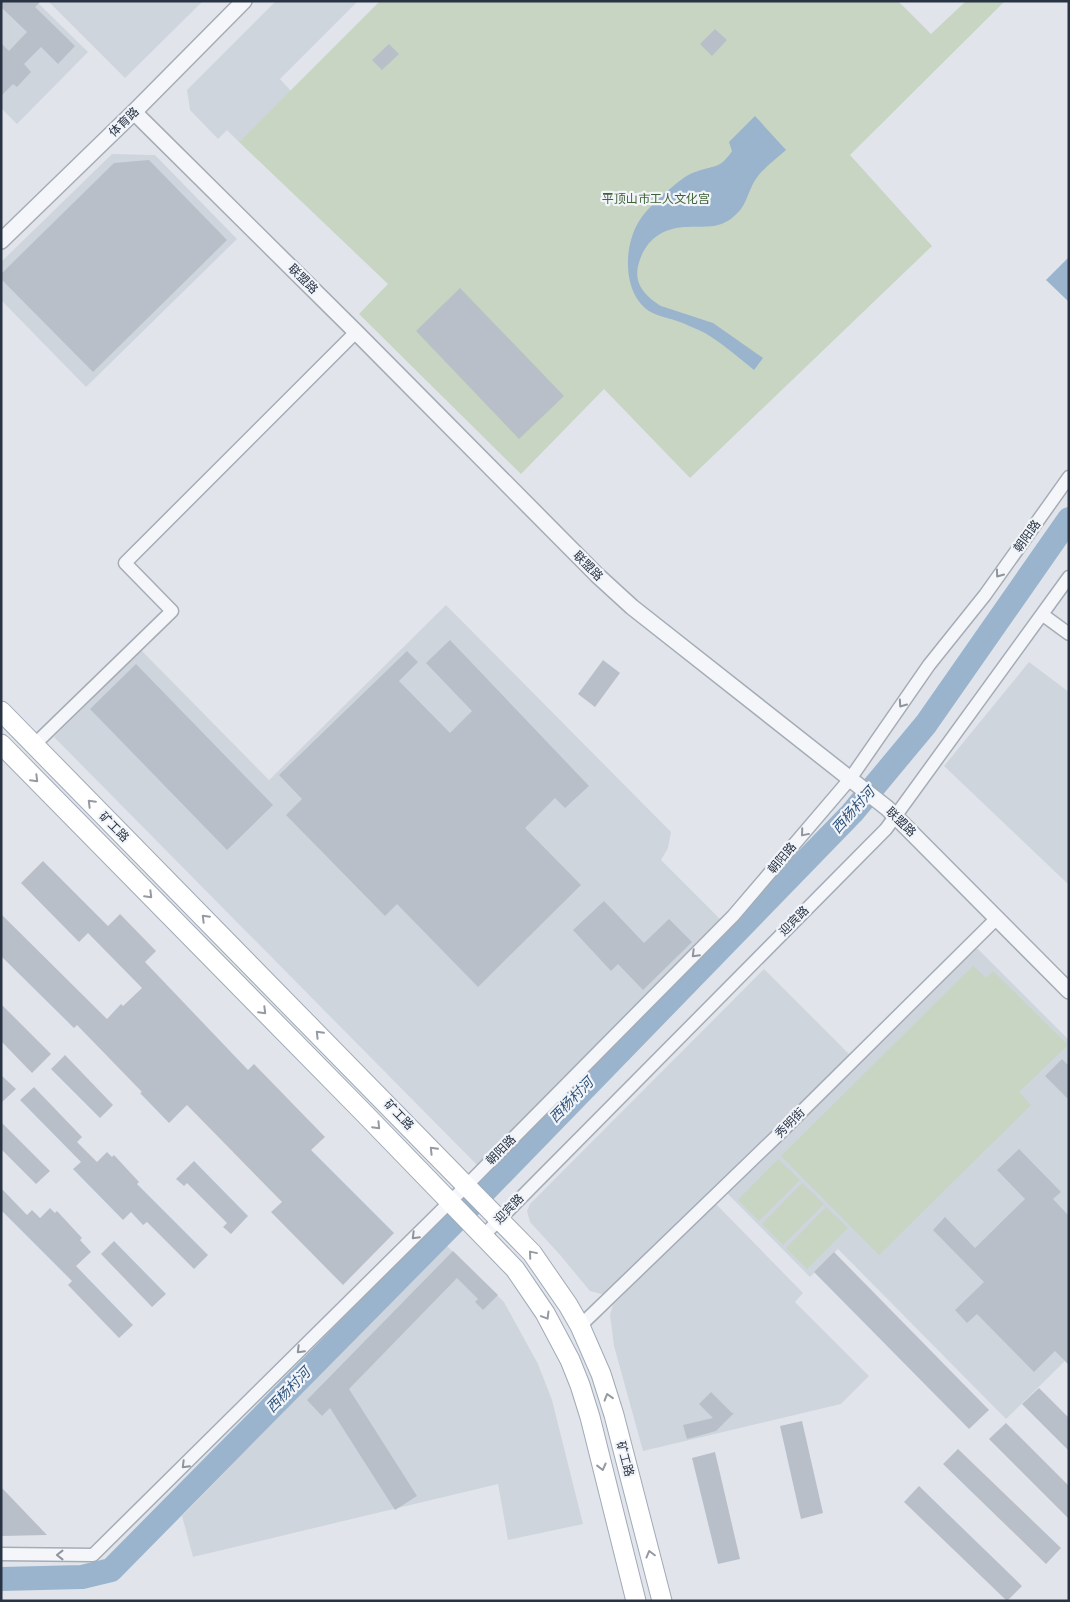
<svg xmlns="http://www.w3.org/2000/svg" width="1070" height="1602" font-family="Overpass,'Noto Sans SC',sans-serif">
<rect width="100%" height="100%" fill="#e1e5eb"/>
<path fill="#cfd5dd" d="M 1,1 L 36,1 L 88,52 L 17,124 L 1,108 Z
M 48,1 L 203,1 L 125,78 Z
M 276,1 L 358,1 L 280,79 L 291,91 L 239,142 L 227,130 L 218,139 L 190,110 L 187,90 Z
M 112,154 L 155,155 L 237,239 L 86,387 L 1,300 L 1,262 Z
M 446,605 L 671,832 L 668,848 L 661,860 L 723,922 L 477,1165 L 54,737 L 141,650 L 269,780 Z
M 1029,662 L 1069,692 L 1069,885 L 944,766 Z
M 975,946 L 1069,1040 L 1069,1357 L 1006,1419 L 838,1249 L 810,1277 L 726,1192 Z
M 764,969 L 850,1055 L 616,1286 L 605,1295 L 590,1291 L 560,1255 L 530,1222 L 527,1211 L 530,1204 Z
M 715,1203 L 803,1293 L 795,1302 L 869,1376 L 841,1404 L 643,1451 L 614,1346 L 610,1315 L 613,1305 Z
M 446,1245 L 504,1302 L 538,1364 L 552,1400 L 583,1524 L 508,1540 L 498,1484 L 193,1557 L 182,1516 Z"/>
<path fill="#c7d5c2" d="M 380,1 L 898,1 L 931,34 L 966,1 L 1005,1 L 850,155 L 932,246 L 690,478 L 604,389 L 521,474 L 359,314 L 388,284 L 239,142 Z
M 973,966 L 986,978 L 993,971 L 1068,1045 L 1019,1092 L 1031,1105 L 879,1255 L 781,1156 Z
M 778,1159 L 800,1180 L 759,1221 L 738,1200 Z
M 802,1183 L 824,1204 L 783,1245 L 762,1224 Z
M 826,1207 L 848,1228 L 807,1269 L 786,1248 Z"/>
<path fill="#9ab4cd" d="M 755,116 L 786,150 C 777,158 765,167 758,176 C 746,192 749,205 732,218 C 718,229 704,226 688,227 C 662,227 644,241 638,266 C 634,285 646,296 661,306 L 713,323 L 763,358 L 754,370 C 738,357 722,343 705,333 C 696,329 686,324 677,321 C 666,317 654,316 645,308 C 623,289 624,247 638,223 C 645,211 656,201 666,192 C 675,185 686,174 698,171 C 715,165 720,169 732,151 L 729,142 Z
M 1069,257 L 1069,302 L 1046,280 Z"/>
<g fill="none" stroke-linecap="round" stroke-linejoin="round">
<path stroke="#9ab4cd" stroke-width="24" d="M 1,1579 L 82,1577 L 111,1570 L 471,1205 L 852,813 L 926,724 L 1069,519"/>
</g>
<path fill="#b8bfc9" d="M 1,1 L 41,1 L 35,7 L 75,46 L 58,64 L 41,47 L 24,64 L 31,72 L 17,87 L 13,84 L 1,96 L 1,43 L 9,51 L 27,32 L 1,7 Z
M 715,29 L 727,40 L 712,56 L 700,44 Z
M 389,44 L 399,54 L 382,70 L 372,60 Z
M 149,160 L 227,240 L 93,372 L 1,279 L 1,274 L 114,163 Z
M 460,288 L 564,396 L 519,439 L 416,331 Z
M 450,640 L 589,786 L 565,808 L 555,798 L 525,828 L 581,885 L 478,987 L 397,904 L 385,916 L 286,815 L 302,799 L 279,775 L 407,651 L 418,662 L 399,681 L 450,733 L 472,711 L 426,663 Z
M 603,660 L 620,673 L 595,707 L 578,694 Z
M 136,664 L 273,805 L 227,850 L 90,709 Z
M 43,861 L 108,926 L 120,914 L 156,951 L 145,962 L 248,1070 L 254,1064 L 325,1137 L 311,1150 L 394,1233 L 343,1285 L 271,1212 L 282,1202 L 187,1105 L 169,1123 L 140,1093 L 142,1092 L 77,1025 L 74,1028 L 1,956 L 1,914 L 107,1019 L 121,1004 L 123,1006 L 142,988 L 88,933 L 79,942 L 21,883 Z
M 604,901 L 644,943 L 669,919 L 692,942 L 643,990 L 618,964 L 611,971 L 573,930 Z
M 1,1004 L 51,1054 L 32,1073 L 1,1041 Z
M 65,1055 L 113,1105 L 100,1118 L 51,1069 Z
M 1062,1059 L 1069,1066 L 1069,1100 L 1045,1076 Z
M 1,1075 L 16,1089 L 1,1103 Z
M 34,1087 L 82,1137 L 77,1142 L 97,1162 L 107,1152 L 112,1157 L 114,1155 L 139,1182 L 137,1184 L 208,1255 L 194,1269 L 147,1222 L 143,1225 L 131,1212 L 123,1220 L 73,1169 L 81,1162 L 20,1100 Z
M 1,1122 L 50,1171 L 36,1184 L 1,1149 Z
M 1019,1149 L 1061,1192 L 1053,1199 L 1069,1216 L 1069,1365 L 1055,1351 L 1034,1372 L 977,1314 L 967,1323 L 955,1310 L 984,1282 L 933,1230 L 945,1217 L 975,1248 L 1025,1199 L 997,1170 Z
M 194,1161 L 248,1216 L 231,1234 L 223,1227 L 227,1223 L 187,1183 L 184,1186 L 176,1179 Z
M 1,1188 L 27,1215 L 32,1210 L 40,1218 L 50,1208 L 55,1213 L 57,1211 L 82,1238 L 80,1240 L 91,1252 L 76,1266 L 133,1325 L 119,1338 L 68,1285 L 72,1281 L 1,1210 Z
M 114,1241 L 166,1294 L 152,1307 L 101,1254 Z
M 453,1251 L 498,1295 L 483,1310 L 475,1302 L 478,1299 L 457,1278 L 349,1389 L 417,1496 L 395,1510 L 330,1408 L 322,1416 L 307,1400 Z
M 834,1252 L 989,1410 L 969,1429 L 814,1272 Z
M 1039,1388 L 1069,1418 L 1069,1451 L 1022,1404 Z
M 711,1392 L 732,1413 L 734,1413 L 716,1431 L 687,1439 L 683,1425 L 713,1418 L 699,1404 Z
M 802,1421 L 823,1513 L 801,1519 L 780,1426 Z
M 1006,1423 L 1069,1486 L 1069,1519 L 989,1439 Z
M 958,1449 L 1061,1548 L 1046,1564 L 943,1464 Z
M 715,1452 L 740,1559 L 718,1564 L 692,1458 Z
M 919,1486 L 1022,1586 L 1007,1601 L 904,1502 Z
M 1,1487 L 47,1535 L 1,1536 Z"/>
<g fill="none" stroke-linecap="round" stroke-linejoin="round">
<g stroke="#a6acb6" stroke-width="15">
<path id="minor" d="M 1043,615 L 1069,634
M 34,745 L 172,611 L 125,563 L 356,332
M 483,1236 L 886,829 L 1069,577
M 580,1326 L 780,1133 L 997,918
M 1,1554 L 93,1555 L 467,1185 L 733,916 L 850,779 L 929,665 L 985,595 L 1069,477"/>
</g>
<g stroke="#a6acb6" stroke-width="18">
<path id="tertiary" d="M 134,112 L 356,332 L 597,575 L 632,607 L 887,808 L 1069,991
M 1,241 L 134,112 L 244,1"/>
</g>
<g stroke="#a0aab7" stroke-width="21">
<path id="primary" d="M 1,711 L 532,1253 L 568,1305 L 580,1326 L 601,1374 L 614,1415 L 662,1601
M 1,744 L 361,1110 L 515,1269 L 545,1313 L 570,1360 L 580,1385 L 590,1417 L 636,1601"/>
</g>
<use href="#minor" stroke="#f4f6f9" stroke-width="12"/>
<use href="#tertiary" stroke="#f4f6f9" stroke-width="15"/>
<use href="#primary" stroke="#fff" stroke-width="19"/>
</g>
<defs><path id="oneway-chevron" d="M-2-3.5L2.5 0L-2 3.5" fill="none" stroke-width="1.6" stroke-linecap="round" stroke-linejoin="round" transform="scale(1.25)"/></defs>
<g stroke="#8e949e">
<use href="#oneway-chevron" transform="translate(999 574) rotate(126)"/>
<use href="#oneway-chevron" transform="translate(902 704) rotate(125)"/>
<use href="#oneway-chevron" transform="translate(804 833) rotate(130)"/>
<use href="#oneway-chevron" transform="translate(695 954) rotate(135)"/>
<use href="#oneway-chevron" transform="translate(415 1236) rotate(135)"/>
<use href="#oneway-chevron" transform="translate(300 1350) rotate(135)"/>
<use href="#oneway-chevron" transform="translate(185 1465) rotate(135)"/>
<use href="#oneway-chevron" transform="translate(60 1555) rotate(-180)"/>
</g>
<g stroke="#9499a2">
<use href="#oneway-chevron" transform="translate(35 779) rotate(45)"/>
<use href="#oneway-chevron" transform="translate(91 803) rotate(-135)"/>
<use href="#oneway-chevron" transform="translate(149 895) rotate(45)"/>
<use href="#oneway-chevron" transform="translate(205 918) rotate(-135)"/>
<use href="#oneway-chevron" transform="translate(263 1011) rotate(45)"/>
<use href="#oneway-chevron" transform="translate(319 1034) rotate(-134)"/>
<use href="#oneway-chevron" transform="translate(377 1126) rotate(46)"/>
<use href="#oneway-chevron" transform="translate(433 1150) rotate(-134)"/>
<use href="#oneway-chevron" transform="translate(532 1254) rotate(-130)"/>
<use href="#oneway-chevron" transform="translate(546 1316) rotate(59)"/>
<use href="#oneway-chevron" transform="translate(608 1397) rotate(-107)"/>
<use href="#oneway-chevron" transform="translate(602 1467) rotate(76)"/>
<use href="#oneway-chevron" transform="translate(650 1554) rotate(-105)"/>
</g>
<g text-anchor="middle" stroke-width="4.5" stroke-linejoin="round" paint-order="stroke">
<g font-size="12" fill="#283344" stroke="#f1f4f8">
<text transform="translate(124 122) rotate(-44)" y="4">体育路</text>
<text transform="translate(303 279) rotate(45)" y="4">联盟路</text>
<text transform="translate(1027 536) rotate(-54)" y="4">朝阳路</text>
<text transform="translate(588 566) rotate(45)" y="4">联盟路</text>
<text transform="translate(901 822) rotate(44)" y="4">联盟路</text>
<text transform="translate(114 827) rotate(45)" y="4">矿工路</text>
<text transform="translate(782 858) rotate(-50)" y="4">朝阳路</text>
<text transform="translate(794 921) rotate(-45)" y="4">迎宾路</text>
<text transform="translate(399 1115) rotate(46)" y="4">矿工路</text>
<text transform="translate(790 1123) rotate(-45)" y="4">秀明街</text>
<text transform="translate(501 1150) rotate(-45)" y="4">朝阳路</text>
<text transform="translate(509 1209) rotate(-46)" y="4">迎宾路</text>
<text transform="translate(625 1459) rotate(75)" y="4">矿工路</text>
</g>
<g font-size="12" fill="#3e6135" stroke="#f1f4f8">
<text x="656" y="203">平顶山市工人文化宫</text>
</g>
<g font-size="14" font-style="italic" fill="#2f537b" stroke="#f1f4f8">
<text transform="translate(853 810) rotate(-48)" y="5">西杨村河</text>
<text transform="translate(571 1100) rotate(-46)" y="5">西杨村河</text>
<text transform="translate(288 1390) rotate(-46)" y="5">西杨村河</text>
</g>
</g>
<rect width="1070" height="1602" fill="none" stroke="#283344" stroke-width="5"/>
</svg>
